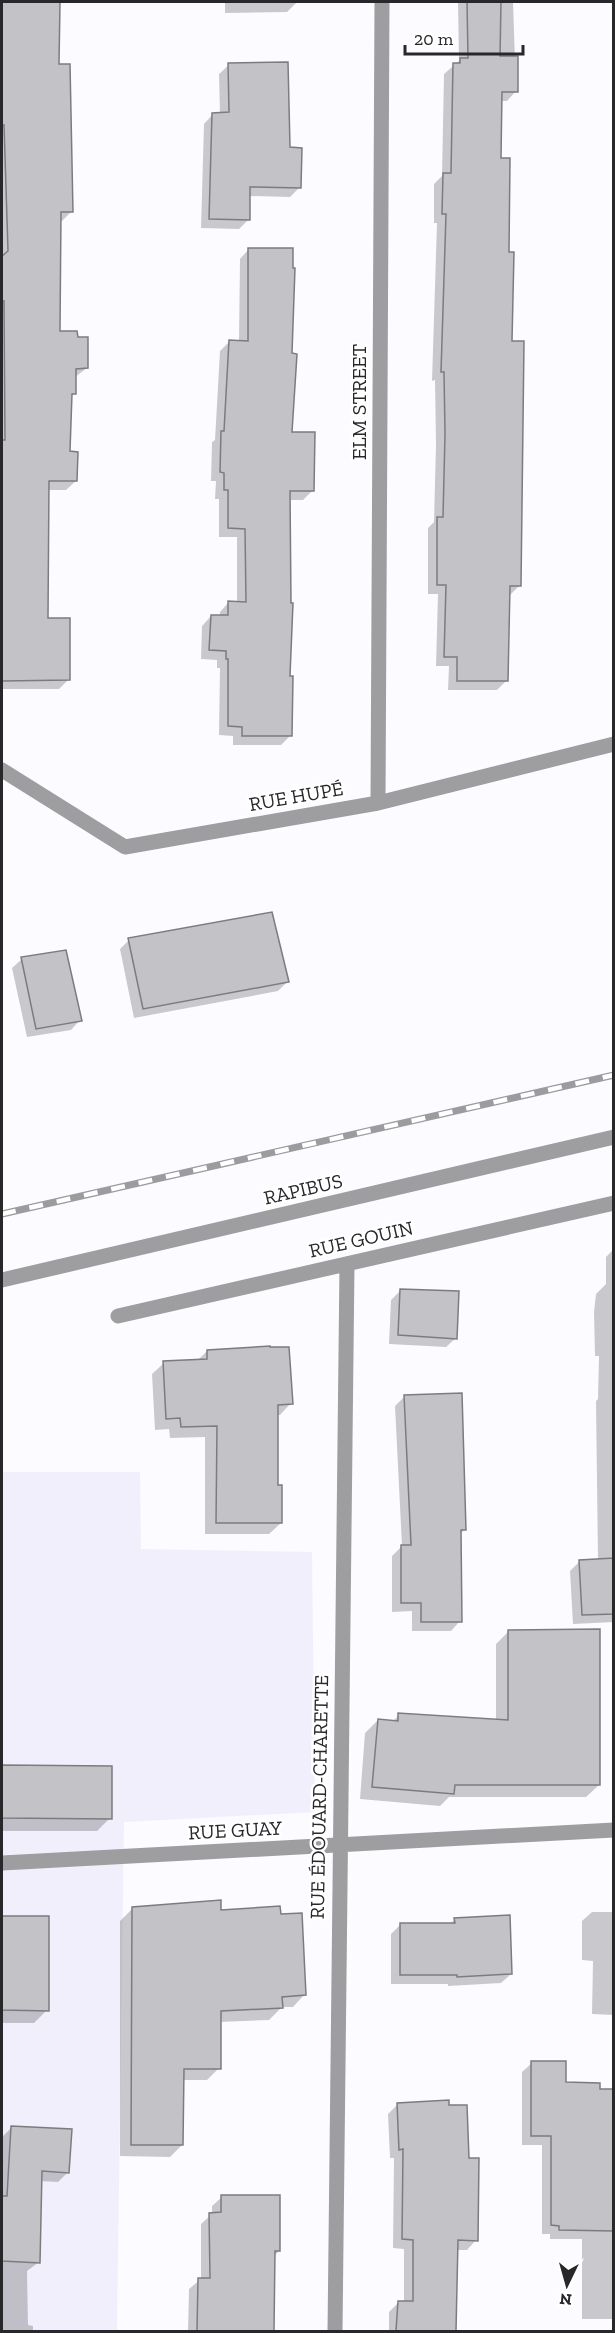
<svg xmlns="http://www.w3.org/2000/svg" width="615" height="2333" font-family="'Zilla Slab',serif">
<rect width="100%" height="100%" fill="#fcfbff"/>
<path fill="#f1effb" d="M 2,1472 L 140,1472 L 141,1549 L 312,1552 L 315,1812 L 124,1822 L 117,2331 L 2,2332 Z"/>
<path fill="#0003" d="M 2,2 L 58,2 L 58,66 L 72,211 L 62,221 L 59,221 L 59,332 L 87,368 L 75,377 L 75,393 L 70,397 L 69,453 L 76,481 L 66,490 L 47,490 L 47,620 L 69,679 L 59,689 L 2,689 Z
M 225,2 L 297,2 L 287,12 L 225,13 Z
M 458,2 L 513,2 L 516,91 L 507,101 L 501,101 L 499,159 L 508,253 L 519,586 L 510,595 L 506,681 L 497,690 L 448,690 L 449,666 L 436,666 L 438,594 L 428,594 L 428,528 L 434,522 L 436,444 L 435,380 L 432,381 L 437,223 L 434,223 L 434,184 L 442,176 L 444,74 L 459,61 Z
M 229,65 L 288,149 L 299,188 L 290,197 L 249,196 L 248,220 L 239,229 L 201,228 L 204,124 L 213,114 L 220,114 L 219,74 Z
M 249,249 L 291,434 L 313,490 L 303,500 L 289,500 L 290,736 L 281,745 L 233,745 L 233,736 L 219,735 L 220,668 L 217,668 L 217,660 L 201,659 L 202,626 L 211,616 L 220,616 L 220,612 L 229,602 L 237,603 L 237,537 L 219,537 L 219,499 L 215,499 L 216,481 L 211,481 L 212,442 L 215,440 L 220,351 L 230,341 L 239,342 L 240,259 Z
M 129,940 L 287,982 L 278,991 L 134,1018 L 120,949 Z
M 22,959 L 80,1020 L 71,1030 L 27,1037 L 12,968 Z
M 614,1249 L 614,1622 L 573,1624 L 570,1571 L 579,1562 L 598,1561 L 596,1401 L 598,1399 L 599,1356 L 595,1356 L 594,1312 L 596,1294 L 606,1284 L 606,1257 Z
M 401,1290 L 456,1338 L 446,1347 L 389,1344 L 391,1300 Z
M 207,1351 L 291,1403 L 280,1415 L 277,1415 L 277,1487 L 281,1523 L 269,1534 L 205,1534 L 205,1437 L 170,1438 L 169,1429 L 155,1430 L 152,1374 L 164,1363 L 197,1361 Z
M 405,1396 L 465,1529 L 459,1535 L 460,1621 L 451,1631 L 412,1631 L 412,1611 L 392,1612 L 392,1556 L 402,1546 L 395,1406 Z
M 508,1632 L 599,1785 L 586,1797 L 449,1797 L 440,1806 L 360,1799 L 365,1733 L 378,1720 L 392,1722 L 399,1715 L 496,1721 L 496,1644 Z
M 2,1767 L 110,1768 L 110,1818 L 97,1831 L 2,1831 Z
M 132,1909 L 305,1994 L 293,2007 L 282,2007 L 269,2020 L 219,2022 L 219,2068 L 207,2080 L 182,2080 L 182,2145 L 170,2157 L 120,2156 L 120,1921 Z
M 592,1912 L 614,1912 L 614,2015 L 592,2014 L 593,1961 L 582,1960 L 582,1921 Z
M 2,1917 L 47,1918 L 47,2010 L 34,2023 L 2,2023 Z
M 455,1919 L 511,1974 L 501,1983 L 448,1986 L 448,1984 L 391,1984 L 391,1934 L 400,1925 L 450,1924 Z
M 532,2063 L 565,2084 L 598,2091 L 614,2091 L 614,2319 L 582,2319 L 582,2239 L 550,2239 L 550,2234 L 542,2234 L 542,2145 L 522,2145 L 522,2072 Z
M 398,2104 L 467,2160 L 476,2240 L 467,2250 L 456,2250 L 455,2332 L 389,2332 L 389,2312 L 398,2303 L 404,2303 L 404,2249 L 393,2248 L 394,2158 L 390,2158 L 388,2114 Z
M 11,2128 L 68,2172 L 58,2182 L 40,2181 L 39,2262 L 27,2271 L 28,2325 L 33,2326 L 33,2332 L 2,2332 L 2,2137 Z
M 222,2197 L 279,2251 L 274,2256 L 272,2332 L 188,2332 L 189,2289 L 201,2279 L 201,2224 L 212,2214 L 212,2206 Z"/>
<path fill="#c3c2c7" stroke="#7c7c80" stroke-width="1.5" d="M 2,2 L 60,2 L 59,64 L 70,64 L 73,212 L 61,212 L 60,331 L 77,331 L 78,337 L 88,337 L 88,368 L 76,369 L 76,394 L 72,394 L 70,451 L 78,452 L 77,481 L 49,481 L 48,618 L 70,618 L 70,680 L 2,681 L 2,440 L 5,440 L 4,301 L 2,301 L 2,256 L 8,251 L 4,125 L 2,125 Z
M 467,2 L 501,2 L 500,56 L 518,56 L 518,92 L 502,92 L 501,158 L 510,158 L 509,252 L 514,252 L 512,341 L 524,341 L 521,586 L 510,586 L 508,681 L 457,681 L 457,657 L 444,657 L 446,585 L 437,585 L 437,517 L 443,517 L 445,434 L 444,372 L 441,372 L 446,214 L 442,214 L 443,173 L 451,173 L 453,63 L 460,63 L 460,58 L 468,58 Z
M 288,62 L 290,147 L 302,148 L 301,188 L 250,187 L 250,220 L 209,219 L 212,113 L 229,112 L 228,63 Z
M 248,248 L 293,248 L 293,268 L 295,268 L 292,353 L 297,354 L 292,432 L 315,432 L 314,491 L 290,491 L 291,603 L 293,603 L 290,676 L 293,676 L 292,736 L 242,736 L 242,727 L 228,726 L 228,659 L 226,659 L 226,651 L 209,650 L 211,615 L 228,615 L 228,601 L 246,602 L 245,529 L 228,528 L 228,490 L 224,490 L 224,473 L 220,472 L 221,431 L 224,431 L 229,340 L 248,341 Z
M 272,912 L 289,982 L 143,1009 L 128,938 Z
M 66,950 L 82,1021 L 36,1029 L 21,957 Z
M 400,1289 L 459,1291 L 457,1339 L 398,1335 Z
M 270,1346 L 270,1347 L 289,1347 L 293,1404 L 278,1405 L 278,1485 L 282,1485 L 282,1523 L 216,1523 L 217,1426 L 181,1427 L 180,1418 L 166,1419 L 163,1361 L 207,1359 L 207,1350 Z
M 462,1393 L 466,1530 L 461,1530 L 462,1622 L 421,1622 L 421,1603 L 401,1603 L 401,1545 L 411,1545 L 404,1395 Z
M 614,1558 L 614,1614 L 582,1615 L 579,1560 Z
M 600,1629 L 600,1785 L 455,1785 L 454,1794 L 372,1787 L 378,1719 L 398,1721 L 398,1713 L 508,1720 L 508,1630 Z
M 2,1765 L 112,1766 L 112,1819 L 2,1818 Z
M 221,1900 L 221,1910 L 280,1906 L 281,1914 L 302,1913 L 306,1995 L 282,1997 L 283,2008 L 221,2011 L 221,2069 L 184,2069 L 183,2145 L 131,2145 L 132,1907 Z
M 510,1915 L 512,1974 L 457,1977 L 457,1975 L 400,1975 L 400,1923 L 455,1923 L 454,1918 Z
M 2,1916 L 49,1916 L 49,2011 L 2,2010 Z
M 531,2061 L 566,2061 L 566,2082 L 600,2083 L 600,2089 L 614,2089 L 614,2231 L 559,2230 L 559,2226 L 551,2225 L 551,2136 L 531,2136 Z
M 449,2100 L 449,2105 L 467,2105 L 469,2158 L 479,2158 L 478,2241 L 458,2240 L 456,2331 L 396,2331 L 398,2301 L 413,2301 L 413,2240 L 402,2239 L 403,2149 L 399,2150 L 397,2103 Z
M 11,2126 L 72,2129 L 69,2173 L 42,2171 L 40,2263 L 2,2261 L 2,2196 L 7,2196 Z
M 221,2195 L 280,2195 L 280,2251 L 275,2251 L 274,2331 L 197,2331 L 198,2278 L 210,2278 L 209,2213 L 221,2212 Z"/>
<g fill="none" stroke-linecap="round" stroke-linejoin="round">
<path stroke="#9e9ea0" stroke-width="15" d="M 2,1280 L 614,1137"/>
<path stroke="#9e9ea0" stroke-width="15" d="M 2,770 L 125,847 L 378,803 L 614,744
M 378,803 L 382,2
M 118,1316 L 614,1203
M 2,1863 L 614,1830
M 335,2332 L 347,1264"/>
<g stroke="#9c9b9e" stroke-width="7">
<path id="rail" d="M 2,1214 L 614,1075"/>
</g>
<use href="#rail" stroke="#fff" stroke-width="4.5" stroke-dasharray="14" stroke-linecap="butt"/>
</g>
<g text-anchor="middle" stroke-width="5" stroke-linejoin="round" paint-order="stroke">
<g font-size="20" fill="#282729" stroke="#fff">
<text transform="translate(359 402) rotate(-90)" y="7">ELM STREET</text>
<text transform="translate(296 796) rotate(-10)" y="7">RUE HUPÉ</text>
<text transform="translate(303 1189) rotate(-13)" y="7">RAPIBUS</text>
<text transform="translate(361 1239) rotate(-13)" y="7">RUE GOUIN</text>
<text transform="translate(319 1797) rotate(-89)" y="7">RUE ÉDOUARD-CHARETTE</text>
<text transform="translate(235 1830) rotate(-3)" y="7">RUE GUAY</text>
</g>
</g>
<rect width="615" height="2333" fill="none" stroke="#282729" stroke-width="6"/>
<g transform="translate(567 2285) rotate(185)" stroke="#ffffff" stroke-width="4.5" paint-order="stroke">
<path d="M0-4.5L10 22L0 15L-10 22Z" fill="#282729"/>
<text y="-9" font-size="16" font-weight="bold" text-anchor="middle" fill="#282729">N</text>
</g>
<path d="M405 45v9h118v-9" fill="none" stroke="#282729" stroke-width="3"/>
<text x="414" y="45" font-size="18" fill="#282729" stroke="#ffffff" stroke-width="4.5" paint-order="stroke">20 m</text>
</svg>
